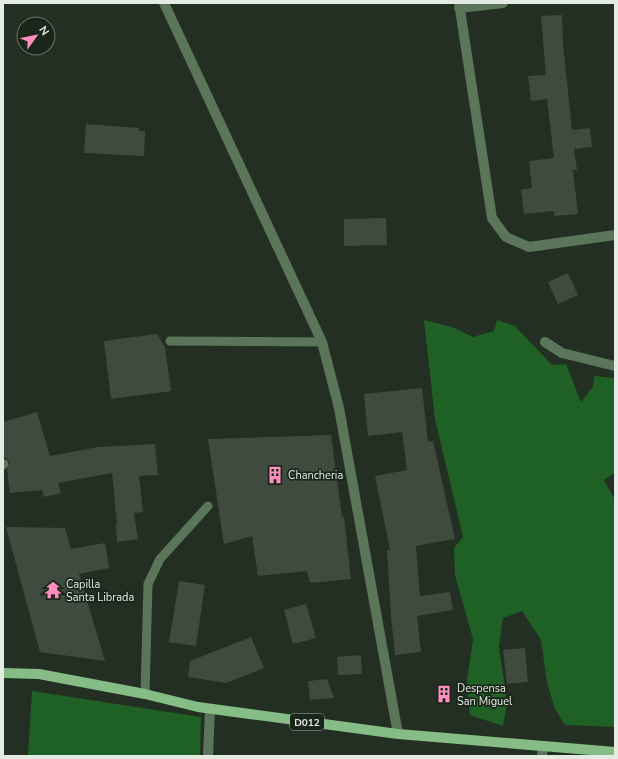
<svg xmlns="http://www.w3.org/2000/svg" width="618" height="759" font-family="'Nunito Sans',sans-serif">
<rect width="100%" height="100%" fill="#242f24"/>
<path fill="#1f6024" d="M 424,320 L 452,327 L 473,337 L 494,331 L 497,320 L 515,326 L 552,365 L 566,364 L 581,402 L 593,387 L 594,376 L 615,378 L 615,473 L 604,480 L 615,500 L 615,727 L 565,725 L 555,709 L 547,683 L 541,640 L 522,611 L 503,618 L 499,647 L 507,703 L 503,726 L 470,715 L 467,680 L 473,639 L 455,575 L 454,548 L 463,537 L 435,419 Z
M 32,691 L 201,717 L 200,756 L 28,756 Z"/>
<path fill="#3f4b3f" d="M 562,15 L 563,44 L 572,130 L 590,128 L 592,147 L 574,149 L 577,170 L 573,170 L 578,214 L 554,216 L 554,211 L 524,214 L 521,190 L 532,188 L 529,161 L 554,158 L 547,99 L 531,101 L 528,76 L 546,75 L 541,16 Z
M 86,124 L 139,128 L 139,131 L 145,131 L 144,156 L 84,153 Z
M 386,218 L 387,245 L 344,246 L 344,219 Z
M 568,273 L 578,295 L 558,304 L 548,282 Z
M 157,334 L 165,347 L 171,391 L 111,399 L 104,341 Z
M 422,388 L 428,442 L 433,441 L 455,539 L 416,546 L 420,596 L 450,592 L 453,610 L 417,616 L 421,652 L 395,655 L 391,616 L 387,550 L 390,550 L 375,476 L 407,470 L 402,432 L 368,436 L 364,394 Z
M 37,412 L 50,456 L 98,447 L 155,444 L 158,475 L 139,476 L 143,512 L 134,513 L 138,539 L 117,542 L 116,524 L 117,524 L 112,473 L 58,483 L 61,493 L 44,497 L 42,490 L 10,493 L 7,469 L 10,463 L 6,458 L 3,458 L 3,422 Z
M 331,435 L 342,517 L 344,517 L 351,579 L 310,583 L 307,571 L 258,576 L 252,536 L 224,544 L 208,439 Z
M 6,527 L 65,528 L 71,549 L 105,543 L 109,568 L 79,574 L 105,661 L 40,652 Z
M 179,581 L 205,585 L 196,646 L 169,642 Z
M 306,604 L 316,638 L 293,644 L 284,610 Z
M 251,637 L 264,668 L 226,683 L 188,677 L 190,661 Z
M 525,648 L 528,682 L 507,684 L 503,650 Z
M 361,655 L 362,674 L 338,675 L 337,657 Z
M 327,679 L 334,698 L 310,700 L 308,681 Z"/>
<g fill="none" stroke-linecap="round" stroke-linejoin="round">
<path stroke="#5b755a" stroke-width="9" d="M 170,341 L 322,342
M 3,465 L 4,464
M 145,694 L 148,584 L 160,559 L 208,506"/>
<path stroke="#5b755a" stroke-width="10" d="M 164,3 L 322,342 L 339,408 L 398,734
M 459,3 L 492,218 L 506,237 L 529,247 L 615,235
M 459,8 L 503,3
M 545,342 L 562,353 L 615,366
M 208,756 L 210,709
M 542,756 L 543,746"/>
<path stroke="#86bd86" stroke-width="10" d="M 3,673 L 39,674 L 145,694 L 198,707 L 398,734 L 615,752"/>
</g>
<defs>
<g id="building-bare" transform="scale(1.38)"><path d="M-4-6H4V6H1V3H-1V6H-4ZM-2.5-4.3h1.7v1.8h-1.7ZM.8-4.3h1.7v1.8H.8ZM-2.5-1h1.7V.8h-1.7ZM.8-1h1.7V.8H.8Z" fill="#fe8ebd" stroke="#1b261b" stroke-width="2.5" paint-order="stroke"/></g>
<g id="temple-bare" transform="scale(1.38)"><path d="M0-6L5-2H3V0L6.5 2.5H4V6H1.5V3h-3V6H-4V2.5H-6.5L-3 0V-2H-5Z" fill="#fe8ebd" stroke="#1b261b" stroke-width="2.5" paint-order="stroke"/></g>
</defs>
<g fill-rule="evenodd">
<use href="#building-bare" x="275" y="475"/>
<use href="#temple-bare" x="53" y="590"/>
<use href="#building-bare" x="444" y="694"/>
</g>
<g text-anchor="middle" stroke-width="3.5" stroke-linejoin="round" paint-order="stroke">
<rect fill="#1b261b" stroke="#a7b0a7" stroke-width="1" x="290" y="714" width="34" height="16" rx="3"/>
<g font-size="10" font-weight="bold" fill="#e3ebe3">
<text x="307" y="726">D012</text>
</g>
<g font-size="11" fill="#e3ebe3" stroke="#1b261b" text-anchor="start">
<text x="288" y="479">Chancheria</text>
<text x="66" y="588">Capilla<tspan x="66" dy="13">Santa Librada</tspan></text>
<text x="457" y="692">Despensa<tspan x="457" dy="13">San Miguel</tspan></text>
</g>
</g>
<rect width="618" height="759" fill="none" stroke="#e3ebe3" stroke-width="8"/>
<g transform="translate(36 36) rotate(57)"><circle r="19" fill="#1b261b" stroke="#6b756b"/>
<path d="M0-3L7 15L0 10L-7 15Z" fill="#fe8ebd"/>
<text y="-6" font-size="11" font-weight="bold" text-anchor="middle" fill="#e3ebe3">N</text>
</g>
</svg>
